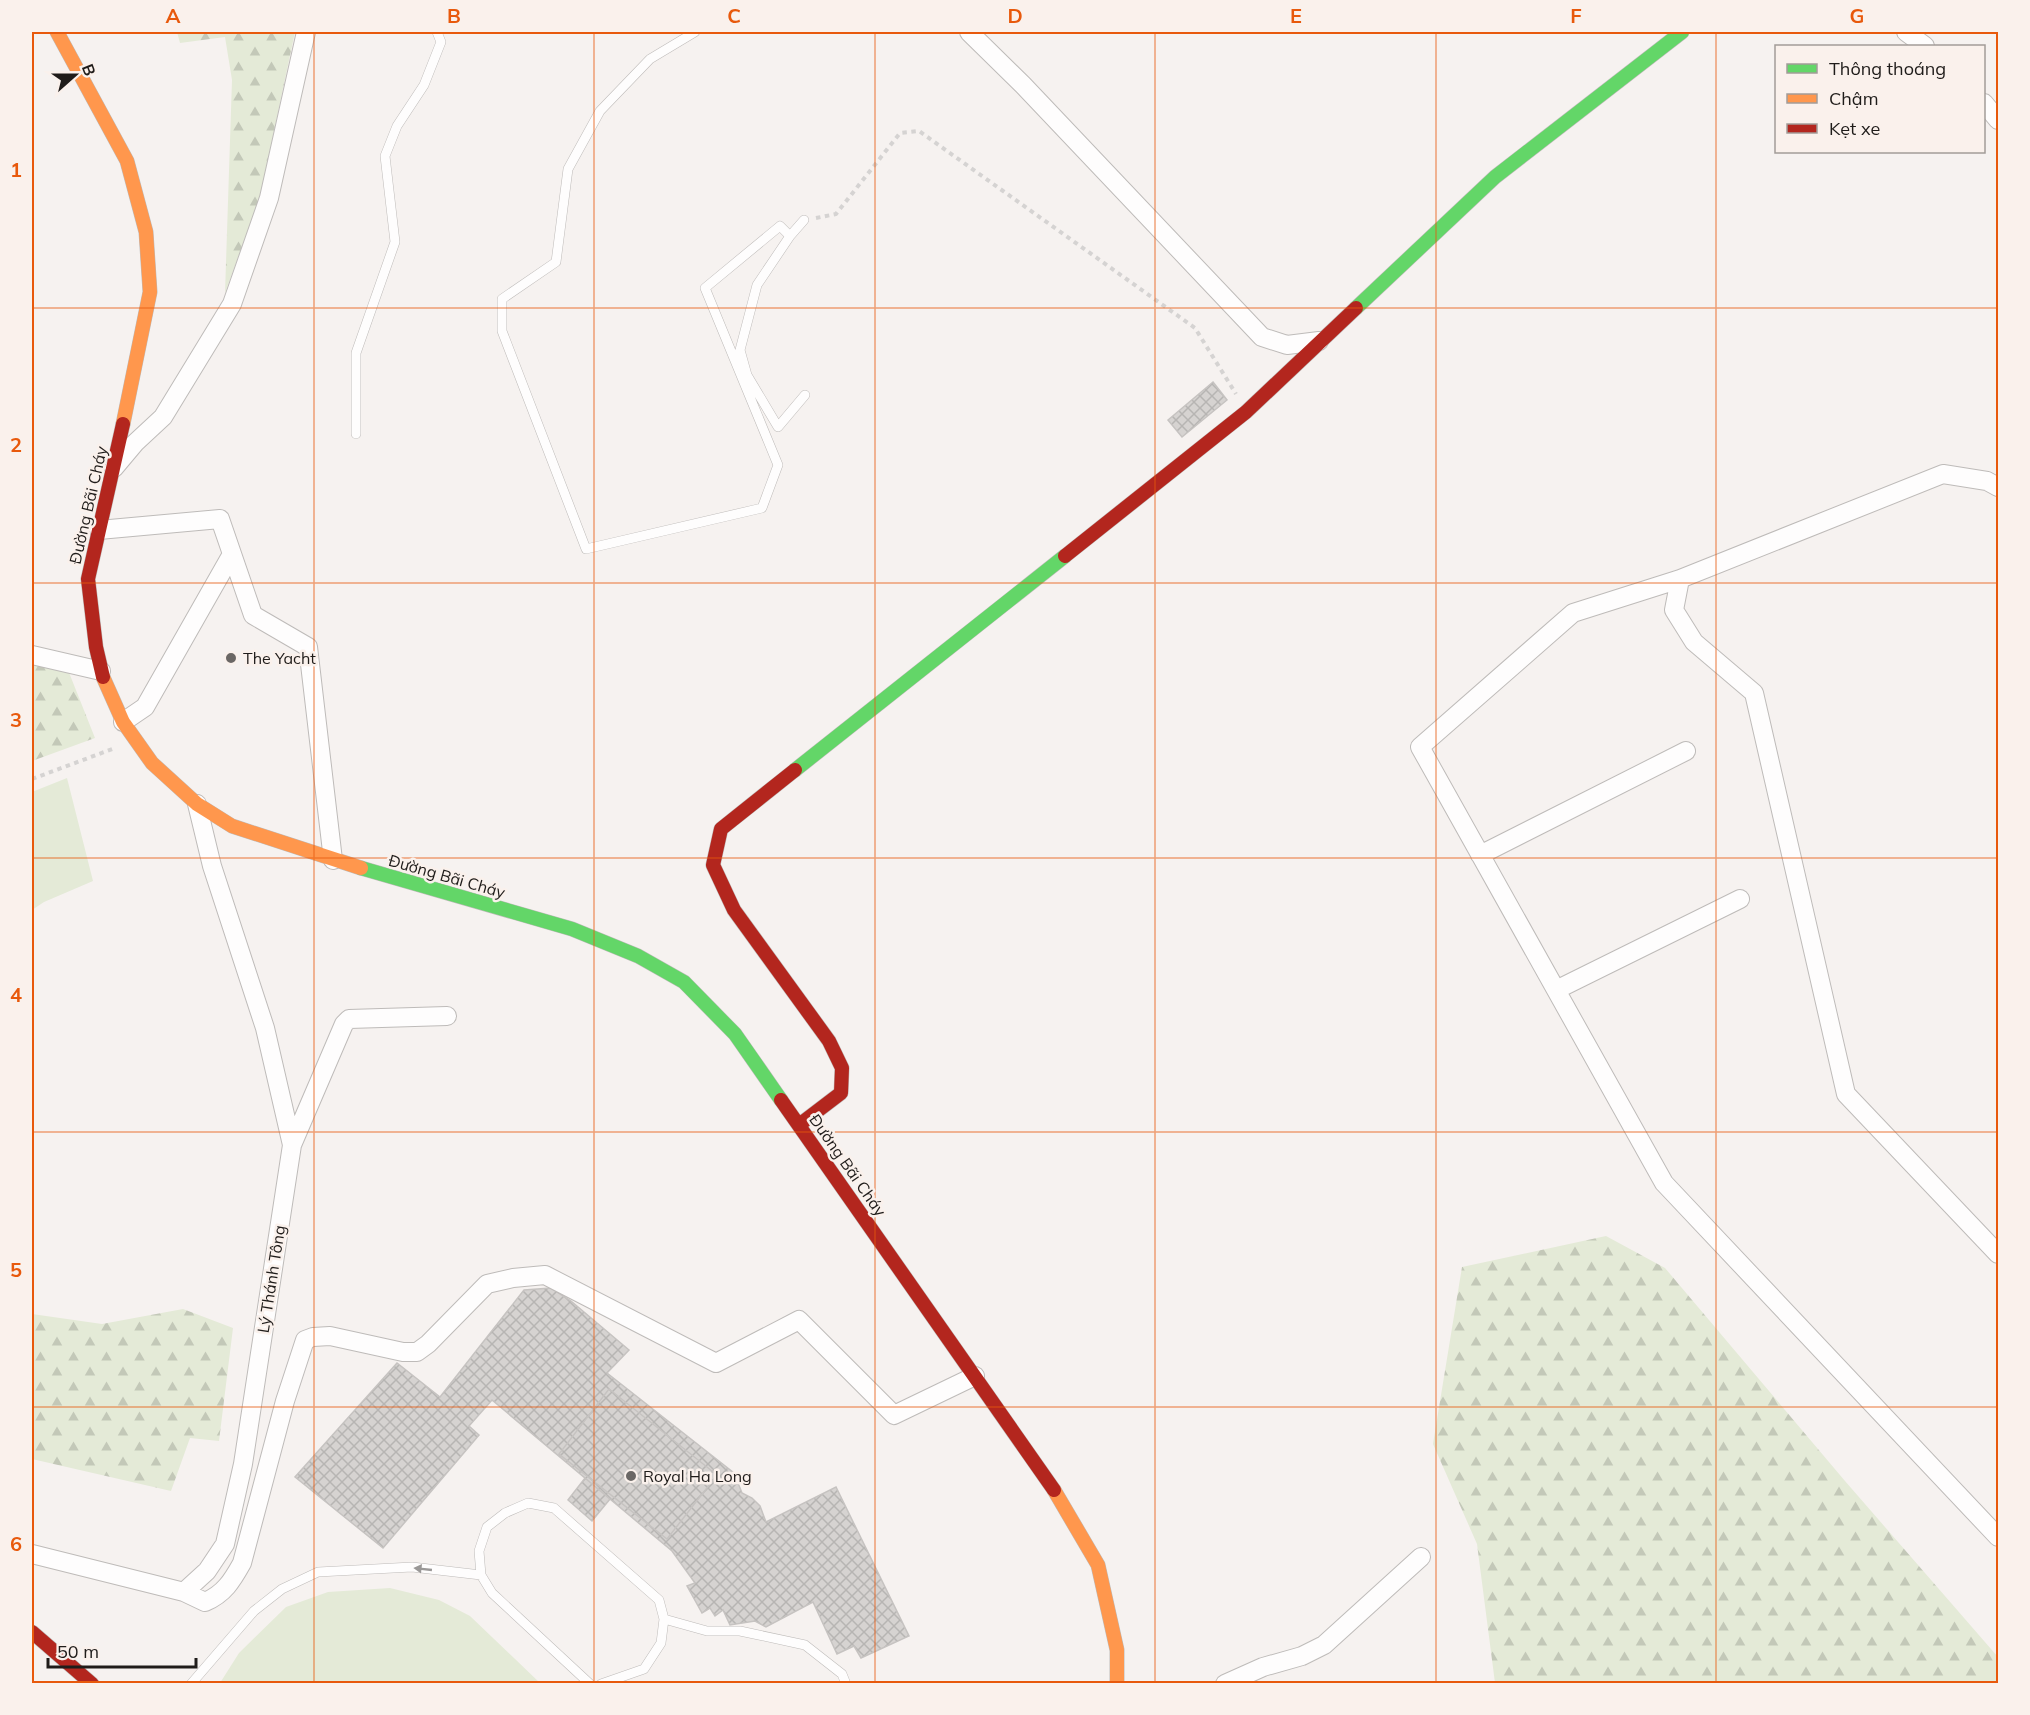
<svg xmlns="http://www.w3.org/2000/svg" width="2030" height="1715" font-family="Mulish,sans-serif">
<defs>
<pattern id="forest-firs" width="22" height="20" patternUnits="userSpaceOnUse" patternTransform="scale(1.5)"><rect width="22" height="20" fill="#e4ead7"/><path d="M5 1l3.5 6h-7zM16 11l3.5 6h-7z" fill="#c3c8b8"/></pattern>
<pattern id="building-cross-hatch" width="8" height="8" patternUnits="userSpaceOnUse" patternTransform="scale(1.5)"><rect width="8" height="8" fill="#d6d3d1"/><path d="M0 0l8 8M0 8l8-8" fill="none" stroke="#b7b5b3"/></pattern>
</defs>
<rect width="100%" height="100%" fill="#f6f2f0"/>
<path fill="#e4ead7" d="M 67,778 L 93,881 L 44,902 L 32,910 L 32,792 Z
M 390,1588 L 439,1600 L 470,1616 L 540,1683 L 220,1683 L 239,1653 L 286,1607 L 328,1592 Z"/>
<path fill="url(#forest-firs)" d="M 177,32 L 295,32 L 260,197 L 225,293 L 232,80 L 225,37 L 180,43 Z
M 32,664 L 68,670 L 95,738 L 32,761 Z
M 1606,1236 L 1665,1268 L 1845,1481 L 1998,1657 L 1998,1683 L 1495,1683 L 1477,1544 L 1433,1444 L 1462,1267 Z
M 183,1309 L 233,1328 L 219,1441 L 190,1438 L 171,1491 L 32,1459 L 32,1314 L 102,1324 Z"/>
<path fill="url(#building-cross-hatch)" stroke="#c6c3c1" stroke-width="1.5" d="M 1213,382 L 1227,400 L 1182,437 L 1168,420 Z
M 551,1288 L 571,1301 L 629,1350 L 607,1373 L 734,1473 L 742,1493 L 752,1498 L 760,1506 L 766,1522 L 836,1487 L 909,1636 L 861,1658 L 854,1646 L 837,1654 L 813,1602 L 766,1627 L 755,1621 L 730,1625 L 723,1610 L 715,1616 L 710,1608 L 702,1613 L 687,1586 L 695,1583 L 672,1551 L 492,1400 L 469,1426 L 479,1435 L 383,1548 L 295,1477 L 397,1363 L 440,1397 L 524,1290 Z
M 609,1389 L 717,1475 L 667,1539 L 559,1454 Z
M 585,1478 L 610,1499 L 592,1521 L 568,1500 Z"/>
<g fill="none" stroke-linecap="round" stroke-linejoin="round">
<g stroke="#bebbb9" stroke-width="10">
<path id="lane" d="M 695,32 L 650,59 L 600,111 L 568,169 L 556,262 L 502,299 L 502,331 L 586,549 L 762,508 L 778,465 L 705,288 L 780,226 L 790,236 L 804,220
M 790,236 L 757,285 L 740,350 L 747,375 L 778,427 L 805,395
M 356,434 L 356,353 L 395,242 L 385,156 L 397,126 L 424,85 L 441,42 L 437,32
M 664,1619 L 707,1631 L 740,1631 L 805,1645 L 842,1674 L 846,1684
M 191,1684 L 254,1611 L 282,1589 L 318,1572 L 412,1567 L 481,1575
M 590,1684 L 492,1593 L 481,1575 L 479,1551 L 487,1527 L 505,1513 L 528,1503 L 554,1508 L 659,1600 L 664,1619 L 661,1643 L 644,1669 L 601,1684"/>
</g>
<g stroke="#bebbb9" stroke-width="20">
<path id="street" d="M 969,32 L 1023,85 L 1262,337 L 1287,345 L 1319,341
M 1906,32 L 1925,46
M 1984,103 L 1998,120
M 114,468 L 135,443 L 163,417 L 232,304 L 269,198 L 306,32
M 1998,487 L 1987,481 L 1943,474 L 1680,579 L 1674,610 L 1694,642 L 1754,693 L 1846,1094 L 1998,1254
M 99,530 L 220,519 L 253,615 L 308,647 L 333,860
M 1680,579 L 1573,613 L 1420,747 L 1664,1183 L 1998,1537
M 32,655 L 101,671
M 123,722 L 145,707 L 232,554
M 1480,855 L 1686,751
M 1556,990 L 1740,899
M 292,1145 L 344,1024 L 349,1019 L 447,1016
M 32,1554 L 184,1592 L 207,1571 L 225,1544 L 243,1464 L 292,1145 L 265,1028 L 212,866 L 197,804
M 184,1592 L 205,1602 C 224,1594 232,1581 242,1563 L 285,1401 L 305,1340 L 313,1337 L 330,1336 L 403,1352 L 417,1352 L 428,1344 L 487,1284 L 513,1278 L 545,1275 L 716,1363 L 799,1320 L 894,1415 L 975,1376
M 1225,1684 L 1263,1667 L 1302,1656 L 1324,1645 L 1421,1557"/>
</g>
<g stroke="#bebbb9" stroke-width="15">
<path id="fast" d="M 1356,308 L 1495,177 L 1682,32
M 795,770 L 1065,556
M 361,868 L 572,929 L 638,956 L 684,982 L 735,1034 L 781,1100"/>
</g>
<g stroke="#bebbb9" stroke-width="15">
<path id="slow" d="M 57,32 L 127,161 L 146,232 L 150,292 L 123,424
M 103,677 L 123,722 L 152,763 L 197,804 L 232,826 L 361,868
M 1054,1490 L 1098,1565 L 1117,1650 L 1117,1684"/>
</g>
<g stroke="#bebbb9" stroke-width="15">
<path id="jam" d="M 1065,556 L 1246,412 L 1356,308
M 103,677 L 96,647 L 88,579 L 123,424
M 795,770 L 721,829 L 713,865 L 734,910 L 829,1041 L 842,1068 L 841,1093 L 799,1125
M 781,1100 L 1054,1490
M 32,1632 L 92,1684"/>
</g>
<path stroke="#d5d3d2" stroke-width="4" stroke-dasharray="4.5 4.5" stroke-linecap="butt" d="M 816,218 L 836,214 L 900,133 L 919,131 L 1195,328 L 1236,394
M 32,779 L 115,748"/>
<use href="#lane" stroke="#fefdfd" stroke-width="9"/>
<use href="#street" stroke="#fefdfd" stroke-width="18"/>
<use href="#fast" stroke="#63d668" stroke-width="14"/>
<use href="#slow" stroke="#ff974d" stroke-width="14"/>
<use href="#jam" stroke="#b3261e" stroke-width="14"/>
</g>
<defs><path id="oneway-solid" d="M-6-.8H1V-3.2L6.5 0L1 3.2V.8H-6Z" transform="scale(1.5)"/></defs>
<use fill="#9a9897" href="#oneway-solid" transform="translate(423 1569) rotate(-174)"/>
<path fill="none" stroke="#e8590c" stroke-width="1.5" stroke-opacity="0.55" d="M 314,32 L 314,1684M 594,32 L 594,1684M 875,32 L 875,1684M 1155,32 L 1155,1684M 1436,32 L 1436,1684M 1716,32 L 1716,1684M 32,308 L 1998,308M 32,583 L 1998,583M 32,858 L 1998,858M 32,1132 L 1998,1132M 32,1407 L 1998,1407"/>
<g fill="#6a6765" stroke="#faf1ec" stroke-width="2">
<circle cx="231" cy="658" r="6"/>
<circle cx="631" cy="1476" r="6"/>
</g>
<g text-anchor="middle" stroke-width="5" stroke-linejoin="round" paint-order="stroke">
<g font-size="16" fill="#1f1c1a" stroke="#faf1ec">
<text transform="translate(88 505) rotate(-77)" y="6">Đường Bãi Cháy</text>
<text transform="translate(447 876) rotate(16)" y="6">Đường Bãi Cháy</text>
<text transform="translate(848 1165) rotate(55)" y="6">Đường Bãi Cháy</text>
<text transform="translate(271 1279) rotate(-81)" y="6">Lý Thánh Tông</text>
</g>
<g font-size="16" fill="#1f1c1a" stroke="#faf1ec" text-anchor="start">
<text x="243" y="664">The Yacht</text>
<text x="643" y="1482">Royal Ha Long</text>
</g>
</g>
<rect width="2030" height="1715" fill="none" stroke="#faf1ec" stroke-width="66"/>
<rect x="1775" y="45" width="210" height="108" fill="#faf1ec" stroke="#a29c98" stroke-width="1.5"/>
<rect x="1787" y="64" width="30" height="9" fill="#63d668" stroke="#a29c98" stroke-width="1.5"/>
<text x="1829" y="75" font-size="18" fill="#1f1c1a">Thông thoáng</text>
<rect x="1787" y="94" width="30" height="9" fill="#ff974d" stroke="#a29c98" stroke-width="1.5"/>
<text x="1829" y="105" font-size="18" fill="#1f1c1a">Chậm</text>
<rect x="1787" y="124" width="30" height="9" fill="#b3261e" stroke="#a29c98" stroke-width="1.5"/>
<text x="1829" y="135" font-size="18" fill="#1f1c1a">Kẹt xe</text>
<g transform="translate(75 75) rotate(69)" stroke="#faf1ec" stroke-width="4.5" paint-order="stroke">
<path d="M0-4.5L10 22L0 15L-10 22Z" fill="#1f1c1a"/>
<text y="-9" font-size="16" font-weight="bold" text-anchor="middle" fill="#1f1c1a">B</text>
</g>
<path d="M48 1658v9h148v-9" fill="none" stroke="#1f1c1a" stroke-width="3"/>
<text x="57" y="1658" font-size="18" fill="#1f1c1a" stroke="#faf1ec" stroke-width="4.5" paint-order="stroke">50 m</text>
<rect x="33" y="33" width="1964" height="1649" fill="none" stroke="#e8590c" stroke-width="2"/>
<g font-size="20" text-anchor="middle" font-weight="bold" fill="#e8590c">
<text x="173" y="23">A</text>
<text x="454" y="23">B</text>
<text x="734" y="23">C</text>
<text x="1015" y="23">D</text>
<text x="1296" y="23">E</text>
<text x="1576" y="23">F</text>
<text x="1857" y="23">G</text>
<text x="16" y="177">1</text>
<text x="16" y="452">2</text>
<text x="16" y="727">3</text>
<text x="16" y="1002">4</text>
<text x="16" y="1277">5</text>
<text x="16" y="1551">6</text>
</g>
</svg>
